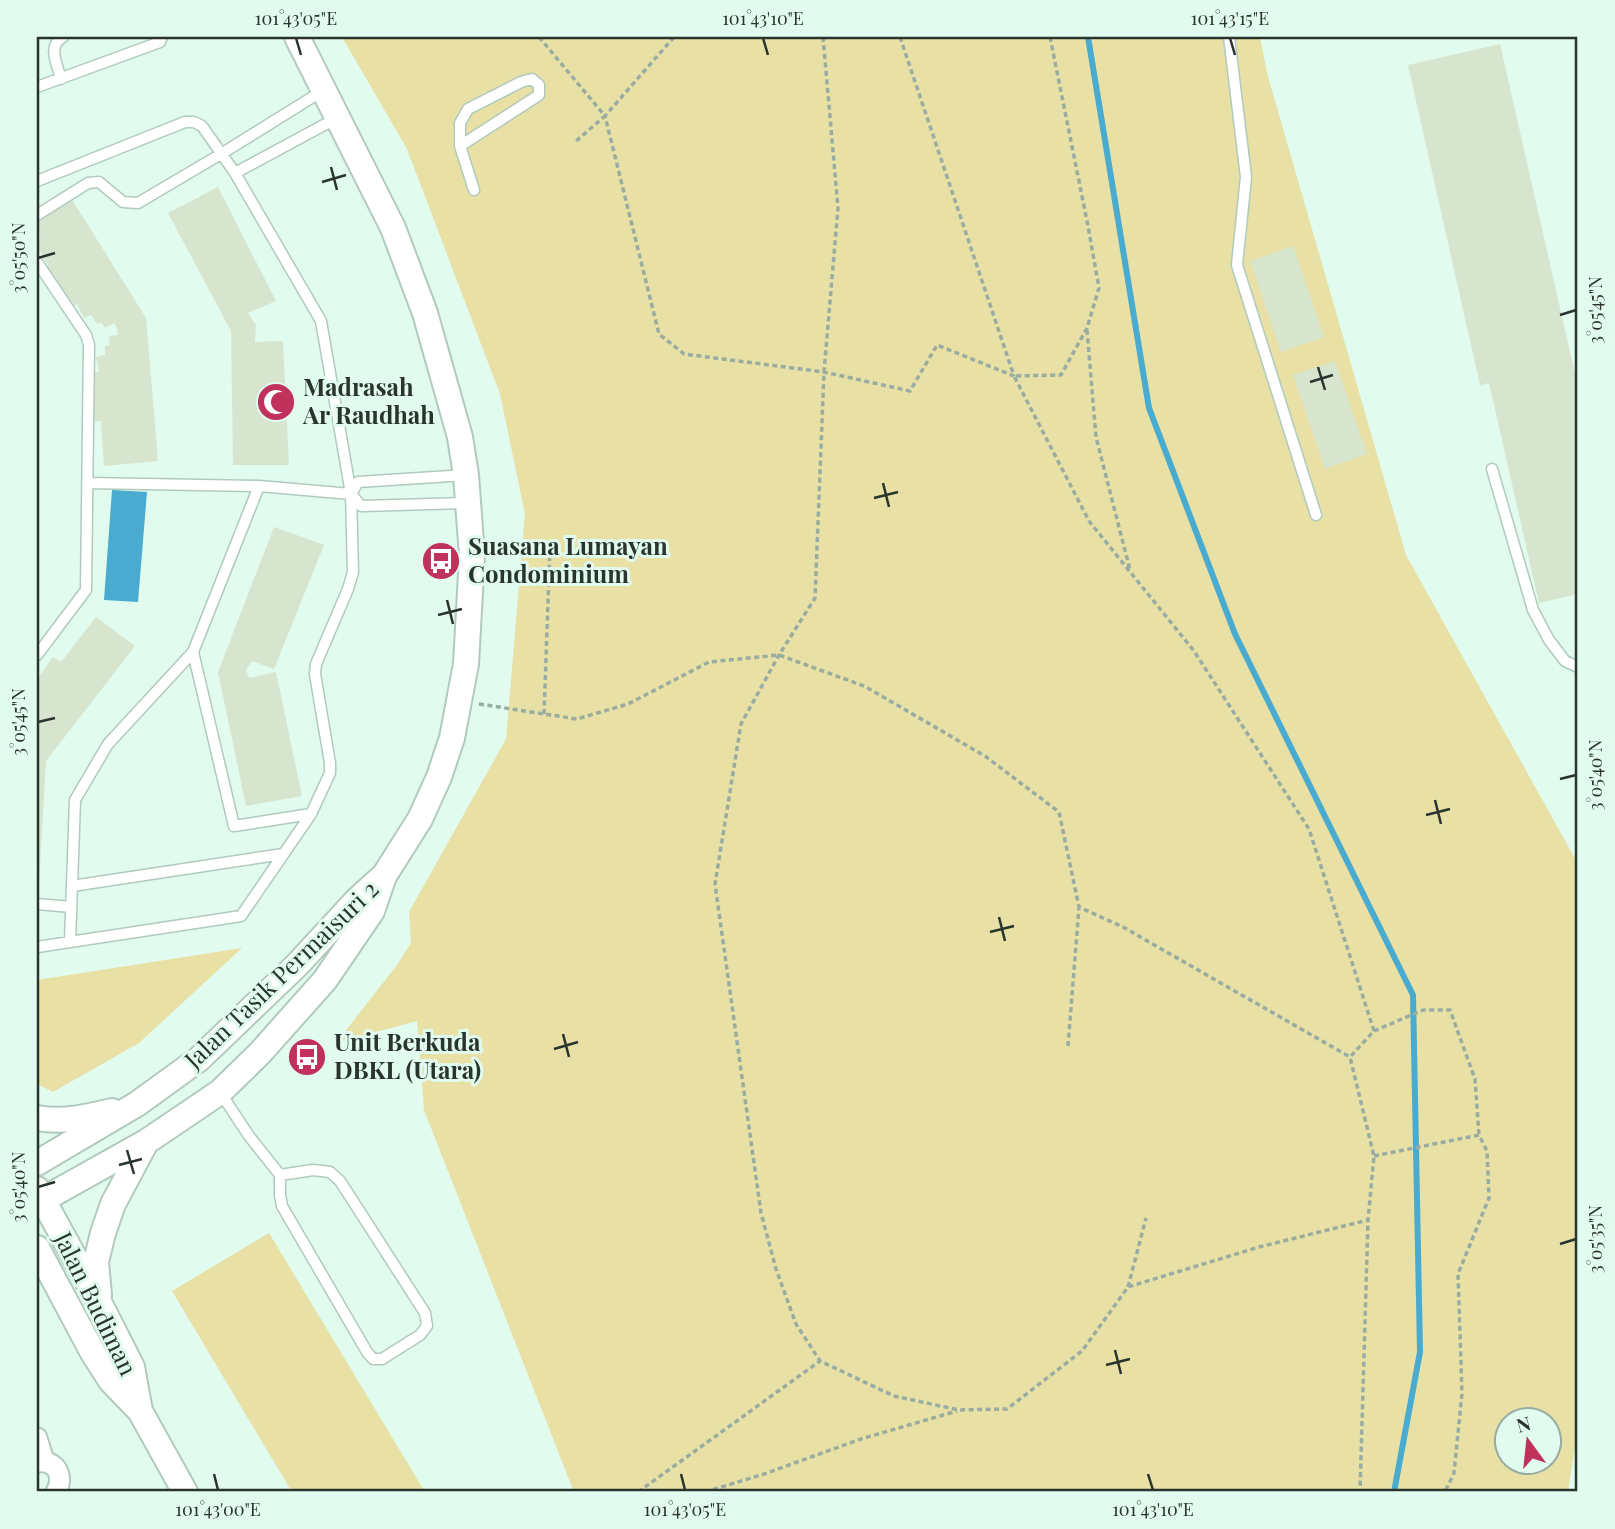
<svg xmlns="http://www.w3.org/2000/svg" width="1615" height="1529" font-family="'Playfair Display',serif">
<rect width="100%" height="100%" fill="#e1fbee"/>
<path fill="#e8e0a4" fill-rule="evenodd" d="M 342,37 L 1260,37 L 1267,73 L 1406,555 L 1578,864 L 1578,1426 L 1568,1492 L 574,1492 L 424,1110 L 417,1021 L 336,1043 L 397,965 L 411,943 L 409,912 L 506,739 L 525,514 L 500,394 L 407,149 ZM 1506,1420 L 1548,1420 L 1548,1462 L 1506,1462 Z
M 242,948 L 139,1043 L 53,1092 L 37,1084 L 37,980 Z
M 269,1233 L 425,1492 L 292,1492 L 172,1291 Z"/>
<path fill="#49abcf" d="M 112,490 L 147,492 L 138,602 L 104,600 Z"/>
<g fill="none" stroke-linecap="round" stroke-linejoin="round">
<path stroke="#49abcf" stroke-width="6" d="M 1088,37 L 1149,408 L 1235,634 L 1413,995 L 1420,1352 L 1394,1492"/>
</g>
<path fill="#d7e5ce" d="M 1500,44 L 1578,387 L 1578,594 L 1539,603 L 1489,383 L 1480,385 L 1408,65 Z
M 218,187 L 276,301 L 248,313 L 256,325 L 255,342 L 283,341 L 289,465 L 233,465 L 231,331 L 168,213 Z
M 71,198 L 146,318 L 158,461 L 104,466 L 101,421 L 94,421 L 91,372 L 99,372 L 96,357 L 105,355 L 105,346 L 110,345 L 109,336 L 118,335 L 117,328 L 114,323 L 105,328 L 102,323 L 97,324 L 91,315 L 84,318 L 77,304 L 70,308 L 44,267 L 48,265 L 37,246 L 37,240 L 41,238 L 37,231 L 37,218 Z
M 1293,246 L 1324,337 L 1281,352 L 1250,261 Z
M 1335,361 L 1367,454 L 1325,469 L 1293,375 Z
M 274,527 L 324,545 L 274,669 L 252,661 L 246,670 L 249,678 L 276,672 L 302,796 L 246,806 L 218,672 Z
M 96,617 L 135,646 L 46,761 L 39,884 L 37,884 L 37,679 L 53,657 L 61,662 Z"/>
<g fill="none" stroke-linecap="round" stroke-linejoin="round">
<g stroke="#b1cabd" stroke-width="13">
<path id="service" d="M 1229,37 L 1246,177 L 1237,265 L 1316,515
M 61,79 C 57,64 47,46 63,37
M 37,87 L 160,42 L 162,37
M 460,146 L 539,95 L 539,85 L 532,79 L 521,82 L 468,109 L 460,123 L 460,146 L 474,190
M 235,173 L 337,118
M 37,215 L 88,183 L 99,182 L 123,202 L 138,203 L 221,154 L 324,90
M 37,262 L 86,335 L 89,345 L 86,590 L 37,655
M 1492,469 L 1533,610 L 1549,640 L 1565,661 L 1578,667
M 88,483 L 259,486 L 351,494 L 361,506 L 466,503
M 259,486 L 193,652 L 234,826 L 311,814
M 351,494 L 358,482 L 466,475
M 72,886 L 283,854
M 37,904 L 71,907
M 70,942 L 75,800 L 108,744 L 193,652
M 37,947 L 241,916 L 311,814 L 330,773 L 330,763 L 315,674 L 316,664 L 348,589 L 353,572 L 351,494 L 321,321 L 235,173 L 202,126 L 194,122 L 185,122 L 37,181
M 220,1092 L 249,1136 L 280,1175 L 280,1195 L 282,1206 L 367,1352 L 373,1359 L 382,1359 L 420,1335 L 427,1326 L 425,1313 L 340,1181 L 330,1172 L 313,1170 L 280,1175"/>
</g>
<g stroke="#b1cabd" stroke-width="23">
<path id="minor" d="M 37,1438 L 44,1461
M 37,1462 C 56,1459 65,1476 56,1492"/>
</g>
<g stroke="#b1cabd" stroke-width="28">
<path id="tertiary" d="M 37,1118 C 62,1123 87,1117 112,1111
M 37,1163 L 137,1104 L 199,1059 L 297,965 L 358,899 L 381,878
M 37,1189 L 99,1302 L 132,1367 L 140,1411
M 37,1203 L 146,1142 L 220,1092 L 260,1053 L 325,980 L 372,911 L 384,876 L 420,819 L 439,777 L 452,738 L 466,664 L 472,556 L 466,475 L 460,437 L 425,313 L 393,228 L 297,37
M 37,1248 L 93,1353 L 111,1381 L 140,1411 L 185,1492
M 99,1295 L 96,1262 L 103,1233 L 113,1204 L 146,1142"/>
</g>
<path stroke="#99aca2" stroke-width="3.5" stroke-dasharray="5 3.5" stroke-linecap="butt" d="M 539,37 L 605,116 L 575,142
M 674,37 L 605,116 L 659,334 L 684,354 L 824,372 L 910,391 L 937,345 L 1014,376
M 823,37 L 838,208 L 824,372 L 815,598 L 779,655 L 741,724 L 715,884 L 761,1213 L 776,1269 L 796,1324 L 820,1361 L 894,1396 L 959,1410 L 1007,1409 L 1082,1351 L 1128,1287 L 1259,1247 L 1368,1220
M 900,37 L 1014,376
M 1050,37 L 1088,226 L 1099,288 L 1087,328 L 1061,375 L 1014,376 L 1089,521 L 1194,651 L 1309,829 L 1374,1031 L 1350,1057 L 1374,1156 L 1368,1220 L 1360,1492
M 1087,330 L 1096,437 L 1130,570
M 479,704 L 577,719 L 628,704 L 709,662 L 779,655 L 864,686 L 985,756 L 1059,812 L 1079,907 L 1123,927 L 1350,1057
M 544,714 L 550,547
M 1374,1031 L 1423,1010 L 1450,1010 L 1475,1079 L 1479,1135
M 1068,1046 L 1079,907
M 1374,1156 L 1479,1135 L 1487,1151 L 1489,1198 L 1458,1274 L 1462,1393 L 1454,1473 L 1445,1492
M 1128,1287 L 1146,1218
M 638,1492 L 820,1361
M 705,1492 L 764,1474 L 861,1439 L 957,1411"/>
<use href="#service" stroke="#fff" stroke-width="10"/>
<use href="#minor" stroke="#fff" stroke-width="19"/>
<use href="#tertiary" stroke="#fff" stroke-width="24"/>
</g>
<path fill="none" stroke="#2a342f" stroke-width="2.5" d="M 296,38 L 301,55M 763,38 L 768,55M 1230,38 L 1235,55M 331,167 L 337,190M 322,182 L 346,175M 38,258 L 55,253M 1560,315 L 1576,310M 1318,367 L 1325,390M 1310,382 L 1333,375M 883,483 L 889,507M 874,498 L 898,492M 447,600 L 453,624M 438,615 L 462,609M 38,722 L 55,718M 1560,779 L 1576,775M 1435,800 L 1441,824M 1426,815 L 1450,809M 999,917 L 1005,941M 990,932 L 1014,926M 563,1034 L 569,1057M 554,1049 L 578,1042M 127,1150 L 134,1174M 119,1165 L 142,1159M 38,1187 L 55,1182M 1560,1244 L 1576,1239M 1115,1350 L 1121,1374M 1106,1365 L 1130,1359M 214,1474 L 218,1490M 681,1474 L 685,1490M 1148,1474 L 1153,1490"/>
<defs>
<g id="mosque-disc" transform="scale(2.0125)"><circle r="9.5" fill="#c0315b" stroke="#e1fbee"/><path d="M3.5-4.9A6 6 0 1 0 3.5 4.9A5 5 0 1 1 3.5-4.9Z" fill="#fff"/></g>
<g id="bus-disc" transform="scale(2.0125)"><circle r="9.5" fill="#c0315b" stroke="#e1fbee"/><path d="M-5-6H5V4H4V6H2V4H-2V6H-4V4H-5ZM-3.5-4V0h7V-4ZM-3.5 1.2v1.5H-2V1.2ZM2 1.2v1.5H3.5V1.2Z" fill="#fff"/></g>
</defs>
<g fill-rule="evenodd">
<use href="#mosque-disc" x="276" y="402"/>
<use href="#bus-disc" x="441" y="561"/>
<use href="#bus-disc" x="307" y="1057"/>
</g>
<g text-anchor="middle" stroke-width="6" stroke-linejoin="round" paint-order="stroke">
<g font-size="24" font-weight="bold" fill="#2a342f" stroke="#e1fbee" text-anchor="start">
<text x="303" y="396">Madrasah<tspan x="303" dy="28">Ar Raudhah</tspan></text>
<text x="468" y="555">Suasana Lumayan<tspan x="468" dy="28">Condominium</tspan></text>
<text x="334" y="1051">Unit Berkuda<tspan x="334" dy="28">DBKL (Utara)</tspan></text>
</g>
<g font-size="24" fill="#2a342f" stroke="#e1fbee">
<text transform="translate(282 975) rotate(-44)" y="8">Jalan Tasik Permaisuri 2</text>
<text transform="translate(95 1304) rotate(64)" y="8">Jalan Budiman</text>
</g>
</g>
<rect width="1615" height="1529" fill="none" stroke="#e1fbee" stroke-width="77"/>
<g transform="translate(1528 1441) rotate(345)"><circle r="33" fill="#e1fbee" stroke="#98aba2" stroke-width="2"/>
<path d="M0-5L12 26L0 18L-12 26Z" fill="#c0315b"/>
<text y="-10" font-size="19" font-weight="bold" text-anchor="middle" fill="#2a342f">N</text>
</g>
<rect x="38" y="38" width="1538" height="1452" fill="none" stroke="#2a342f" stroke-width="2.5"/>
<g font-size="18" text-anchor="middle" fill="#2a342f">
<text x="296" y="25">101°43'05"E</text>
<text x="763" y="25">101°43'10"E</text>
<text x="1230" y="25">101°43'15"E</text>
<text transform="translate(19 258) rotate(-90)" y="6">3°05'50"N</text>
<text transform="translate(1596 310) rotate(-90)" y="6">3°05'45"N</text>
<text transform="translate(19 722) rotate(-90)" y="6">3°05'45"N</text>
<text transform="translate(1596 775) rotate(-90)" y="6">3°05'40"N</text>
<text transform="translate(19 1187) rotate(-90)" y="6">3°05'40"N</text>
<text transform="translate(1596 1239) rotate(-90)" y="6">3°05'35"N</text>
<text x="218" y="1516">101°43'00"E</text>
<text x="685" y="1516">101°43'05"E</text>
<text x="1153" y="1516">101°43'10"E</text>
</g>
</svg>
